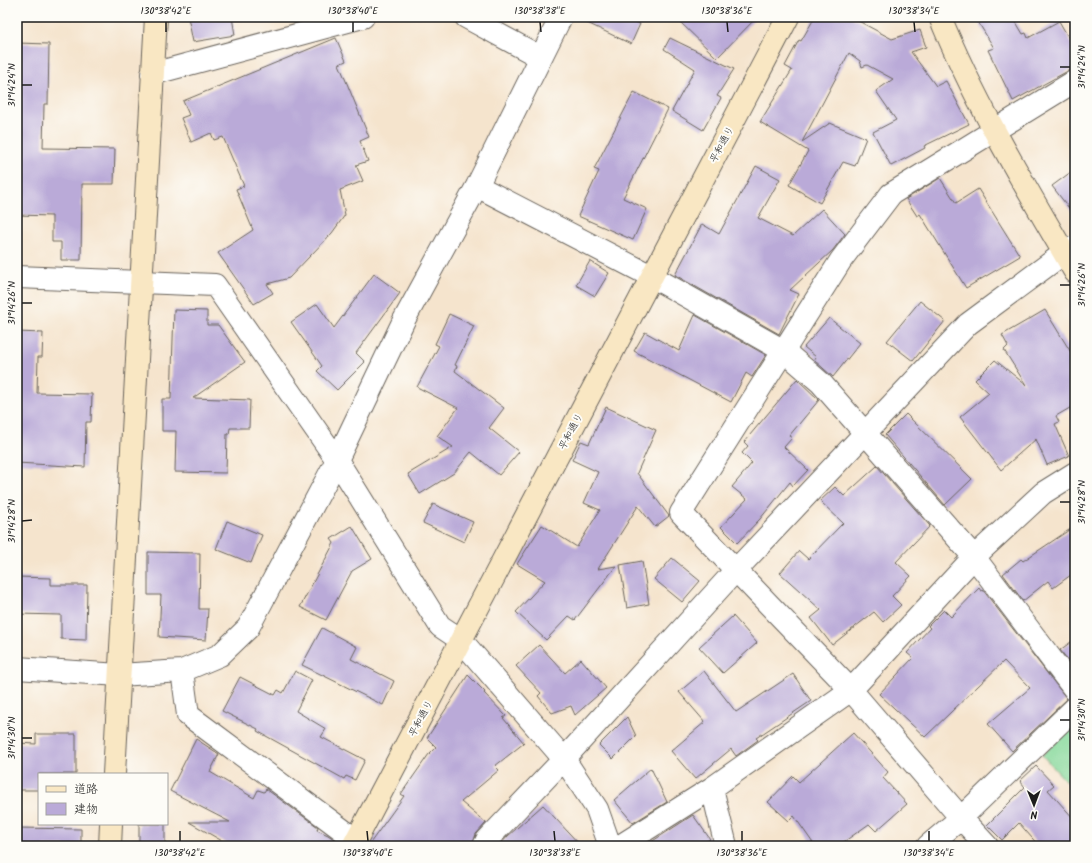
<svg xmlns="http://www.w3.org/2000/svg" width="1092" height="863" font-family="Kalam,'Klee One',sans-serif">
<rect width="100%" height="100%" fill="#fdfcf7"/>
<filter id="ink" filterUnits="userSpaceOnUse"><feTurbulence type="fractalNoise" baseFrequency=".025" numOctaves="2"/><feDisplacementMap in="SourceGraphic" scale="8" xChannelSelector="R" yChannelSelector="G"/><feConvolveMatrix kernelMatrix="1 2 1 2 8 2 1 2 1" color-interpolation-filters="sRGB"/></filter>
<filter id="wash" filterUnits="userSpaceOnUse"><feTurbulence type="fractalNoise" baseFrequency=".012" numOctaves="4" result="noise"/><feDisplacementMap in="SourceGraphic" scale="16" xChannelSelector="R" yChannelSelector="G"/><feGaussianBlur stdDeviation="0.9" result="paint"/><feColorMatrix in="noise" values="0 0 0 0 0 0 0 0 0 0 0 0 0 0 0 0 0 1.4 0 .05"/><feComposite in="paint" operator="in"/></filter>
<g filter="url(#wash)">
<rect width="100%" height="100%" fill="#f5e4cd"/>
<path fill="#85d89a" stroke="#507a5b" d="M 1075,724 L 1075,791 L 1042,755 Z"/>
<g id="blocks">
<path fill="#baaad8" d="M 188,17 L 232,17 L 235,35 L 193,42 Z
M 575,17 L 626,17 L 640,24 L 631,44 Z
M 675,17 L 757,17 L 717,58 Z
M 815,17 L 851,17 L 892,39 L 920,30 L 926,47 L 911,52 L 936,86 L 946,81 L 969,124 L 924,146 L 925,148 L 891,166 L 873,132 L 896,120 L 876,91 L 893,79 L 867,65 L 862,67 L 860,61 L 849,53 L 802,142 L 830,123 L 866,138 L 855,166 L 843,162 L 820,203 L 789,185 L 808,151 L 760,122 L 792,70 L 785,66 L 799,40 L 801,41 Z
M 975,17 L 1013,17 L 1023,34 L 1026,33 L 1028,38 L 1059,21 L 1075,49 L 1075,67 L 1013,101 L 988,50 L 994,48 Z
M 336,38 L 346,61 L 339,64 L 369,137 L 360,141 L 368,161 L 356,165 L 363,181 L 340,190 L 345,215 L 332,233 L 289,278 L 267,284 L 273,293 L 254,304 L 218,253 L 253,230 L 236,189 L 244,186 L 223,137 L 214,140 L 211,133 L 191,142 L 181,118 L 189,115 L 183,101 Z
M 670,38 L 734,69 L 717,96 L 721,98 L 703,130 L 672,111 L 695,69 L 664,49 Z
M 17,43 L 49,44 L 48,104 L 44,104 L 43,148 L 115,149 L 114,184 L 82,184 L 81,260 L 61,260 L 61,242 L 52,242 L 52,216 L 17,215 Z
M 634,92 L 668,109 L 623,198 L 647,209 L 633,240 L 578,216 L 599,171 L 594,169 Z
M 756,166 L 780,179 L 758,218 L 793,236 L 822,209 L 845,234 L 833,250 L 790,290 L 799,294 L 779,334 L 675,275 L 702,224 L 719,234 Z
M 1075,169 L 1075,216 L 1052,186 Z
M 940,178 L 956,203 L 978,189 L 1020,256 L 966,288 L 920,214 L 917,216 L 906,199 Z
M 590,261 L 609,273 L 595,296 L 576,285 Z
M 374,274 L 400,293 L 356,353 L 365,362 L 337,390 L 317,371 L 322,366 L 291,322 L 317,304 L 334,328 Z
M 920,301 L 945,321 L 913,361 L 887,341 Z
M 174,310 L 207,311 L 207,325 L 218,325 L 245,362 L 193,398 L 250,400 L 249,428 L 230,428 L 229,434 L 227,434 L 226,473 L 175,472 L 176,431 L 162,431 L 162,399 L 171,399 Z
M 1045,310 L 1075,359 L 1075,405 L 1056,416 L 1059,422 L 1055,424 L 1069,456 L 1047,465 L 1036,439 L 1001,470 L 960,417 L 989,393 L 975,380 L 995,360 L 1026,385 L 1004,350 L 1008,346 L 1002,335 Z
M 449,314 L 474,326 L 455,365 L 457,366 L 455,371 L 504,408 L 489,428 L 519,452 L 499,475 L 471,452 L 454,473 L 420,494 L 408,474 L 453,447 L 437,436 L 458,408 L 417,387 L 439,346 L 435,344 Z
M 695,315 L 766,355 L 752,377 L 746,373 L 731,402 L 634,351 L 645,332 L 679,351 Z
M 829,318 L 860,343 L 833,377 L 814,360 L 816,357 L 804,347 Z
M 17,332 L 43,333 L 42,357 L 38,357 L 37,393 L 92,394 L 91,422 L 86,422 L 85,467 L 17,463 Z
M 797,379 L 819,400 L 789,436 L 792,438 L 784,447 L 808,470 L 793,486 L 790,482 L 760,519 L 737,543 L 721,527 L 747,499 L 732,487 L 752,463 L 742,453 L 748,446 L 744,442 Z
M 606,407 L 656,430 L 637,473 L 669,516 L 655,527 L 638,506 L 598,569 L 616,566 L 575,620 L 569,616 L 546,640 L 516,612 L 545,581 L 517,564 L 542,525 L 577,547 L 600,510 L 584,503 L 598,472 L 572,460 L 581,441 L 589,444 Z
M 906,414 L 972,479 L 945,505 L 885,435 Z
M 877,466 L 930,526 L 896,562 L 911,576 L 892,596 L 901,605 L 883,622 L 874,612 L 832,645 L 811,618 L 821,610 L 780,573 L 799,551 L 808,559 L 843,523 L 820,501 L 835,487 L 844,496 Z
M 433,504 L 473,522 L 464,542 L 423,523 Z
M 227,521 L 262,535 L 251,563 L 216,549 Z
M 352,526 L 372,559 L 352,571 L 326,620 L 300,607 L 334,543 L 331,539 Z
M 1075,526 L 1075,572 L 1053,588 L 1048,581 L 1023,601 L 1003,574 L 1021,559 L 1023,561 Z
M 148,552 L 200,553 L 199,609 L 208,609 L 206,640 L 159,637 L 161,595 L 148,595 Z
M 672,558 L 700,581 L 682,602 L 654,579 Z
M 642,561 L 649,604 L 627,608 L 620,565 Z
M 17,577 L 51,578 L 51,585 L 87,585 L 86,640 L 61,639 L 61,615 L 17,614 Z
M 979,588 L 981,591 L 983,590 L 1067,699 L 1012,751 L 988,724 L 1030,688 L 1004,661 L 925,737 L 879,694 L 913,658 L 907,653 L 930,628 L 928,626 L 944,610 L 951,617 Z
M 733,616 L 757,643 L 723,673 L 699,647 Z
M 322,628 L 357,647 L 351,659 L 394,681 L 383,705 L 302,665 Z
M 1075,639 L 1075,669 L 1060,650 Z
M 539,645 L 565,673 L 581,659 L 606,688 L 575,715 L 571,706 L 552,713 L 538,696 L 541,693 L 516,666 Z
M 295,671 L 312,680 L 296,711 L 326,729 L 321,737 L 365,760 L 355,780 L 346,776 L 344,779 L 257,731 L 258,729 L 222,711 L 240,677 L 275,695 L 278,690 L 283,693 Z
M 704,671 L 736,712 L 793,674 L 811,701 L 756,738 L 758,740 L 736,756 L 731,749 L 695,779 L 671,751 L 705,722 L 679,692 Z
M 468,675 L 485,692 L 484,693 L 506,716 L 503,718 L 524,743 L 495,766 L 499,770 L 461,802 L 486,823 L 476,834 L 472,846 L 368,846 L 404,796 L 401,794 L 429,754 L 436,747 L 427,738 Z
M 627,717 L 636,736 L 613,759 L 599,745 Z
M 853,733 L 888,772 L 883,778 L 907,804 L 876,831 L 869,824 L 838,846 L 815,846 L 794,816 L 789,821 L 768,802 L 793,776 L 799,782 Z
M 36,734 L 76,734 L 76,774 L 39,774 L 39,790 L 17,790 L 17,743 L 36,744 Z
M 196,739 L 219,754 L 210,772 L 254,798 L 258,790 L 264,792 L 266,789 L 318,827 L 317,830 L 328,835 L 341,844 L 341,846 L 231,846 L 189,822 L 230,822 L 170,791 Z
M 1036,766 L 1054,785 L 1048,790 L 1075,820 L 1075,837 L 1064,846 L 1039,846 L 1019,823 L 1002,840 L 987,825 L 1025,787 L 1020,781 Z
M 651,768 L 667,802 L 633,823 L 614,800 Z
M 543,805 L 581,846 L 499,846 L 508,836 Z
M 693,815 L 710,839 L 700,846 L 645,846 Z
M 139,824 L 165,824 L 165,846 L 139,846 Z
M 17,828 L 81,829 L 81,846 L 17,846 Z"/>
</g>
</g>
<g filter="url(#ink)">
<use href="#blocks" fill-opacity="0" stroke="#68625a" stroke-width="1"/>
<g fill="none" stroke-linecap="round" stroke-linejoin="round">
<g stroke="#68625a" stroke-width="24">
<path id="street" d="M 466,17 L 540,57
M 152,74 L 363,17
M 477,186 L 651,276 L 784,351 L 821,383 L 974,557 L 1075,690
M 17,277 L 215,285 L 337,460 L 440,626 L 461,640 L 564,759 L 597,809 L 610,846
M 17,668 L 119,675 L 182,671 L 220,655 L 248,628 L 337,460 L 404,320 L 477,186 L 561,17
M 182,671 L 188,715 L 356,840
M 712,788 L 726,846
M 484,846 L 487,840 L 564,759 L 735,571 L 968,324 L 1064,253 L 1075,247
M 620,846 L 712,788 L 851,690 L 974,557 L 1043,493 L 1075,473
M 928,846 L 961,818 L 1075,708
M 987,846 L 961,818 L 851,690 L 681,513 L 841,260 L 891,194 L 1075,81"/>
</g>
<g stroke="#68625a" stroke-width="24">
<path id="secondary" d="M 940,17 C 977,107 1027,189 1075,272
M 114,774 L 156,17
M 110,846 L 111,824
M 353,846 L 788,17"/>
</g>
<use href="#street" stroke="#fff" stroke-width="22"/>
<use href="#secondary" stroke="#f9e7c3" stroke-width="22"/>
</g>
</g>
<path fill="none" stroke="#1c1c1c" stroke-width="1.5" d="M 166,22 L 166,32M 353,22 L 353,32M 540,22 L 541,32M 727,22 L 728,32M 914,22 L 915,32M 1060,67 L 1070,67M 22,85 L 32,85M 1060,285 L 1070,285M 22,303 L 32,303M 1060,502 L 1070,502M 22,521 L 32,520M 1060,720 L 1070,720M 22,738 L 32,738M 180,831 L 180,841M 367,831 L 368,841M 554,831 L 555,841M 742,831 L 742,841M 929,831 L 929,841"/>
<g text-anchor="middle" stroke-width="4" stroke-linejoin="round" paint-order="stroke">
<g font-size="10" fill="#1c1c1c" stroke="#fdfcf7">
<text transform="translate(721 144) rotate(-62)" y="4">平和通り</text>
<text transform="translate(570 431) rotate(-62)" y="4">平和通り</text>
<text transform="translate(420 718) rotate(-62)" y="4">平和通り</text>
</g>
</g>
<rect width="1092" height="863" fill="none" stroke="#fdfcf7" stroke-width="44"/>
<rect x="38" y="773" width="130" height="52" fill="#fdfcf7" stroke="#a3a29f"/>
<rect x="46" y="786" width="20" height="6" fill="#f9e7c3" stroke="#a3a29f"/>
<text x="74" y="793" font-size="12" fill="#1c1c1c">道路</text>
<rect x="46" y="803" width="20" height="12" fill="#baaad8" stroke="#a3a29f"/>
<text x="74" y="813" font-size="12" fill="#1c1c1c">建物</text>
<g transform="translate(1034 805) rotate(179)" stroke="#fdfcf7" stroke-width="3" paint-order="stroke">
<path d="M0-3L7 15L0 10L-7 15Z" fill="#1c1c1c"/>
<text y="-6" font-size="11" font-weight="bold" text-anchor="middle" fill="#1c1c1c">N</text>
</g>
<rect x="22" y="22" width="1048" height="819" fill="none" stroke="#1c1c1c" stroke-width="1.5"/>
<g font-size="10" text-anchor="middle" fill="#1c1c1c">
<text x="166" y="14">130°38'42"E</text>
<text x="353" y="14">130°38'40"E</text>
<text x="540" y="14">130°38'38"E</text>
<text x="727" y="14">130°38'36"E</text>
<text x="914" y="14">130°38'34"E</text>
<text transform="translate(1081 67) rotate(-90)" y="4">31°14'24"N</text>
<text transform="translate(11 85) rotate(-90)" y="4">31°14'24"N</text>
<text transform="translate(1081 285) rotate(-90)" y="4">31°14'26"N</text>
<text transform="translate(11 303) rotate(-90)" y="4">31°14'26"N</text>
<text transform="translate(1081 502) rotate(-90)" y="4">31°14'28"N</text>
<text transform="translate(11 521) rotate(-90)" y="4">31°14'28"N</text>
<text transform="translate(1081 720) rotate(-90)" y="4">31°14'30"N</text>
<text transform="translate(11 738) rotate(-90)" y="4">31°14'30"N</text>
<text x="180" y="856">130°38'42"E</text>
<text x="368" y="856">130°38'40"E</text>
<text x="555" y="856">130°38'38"E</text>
<text x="742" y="856">130°38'36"E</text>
<text x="929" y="856">130°38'34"E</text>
</g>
</svg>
